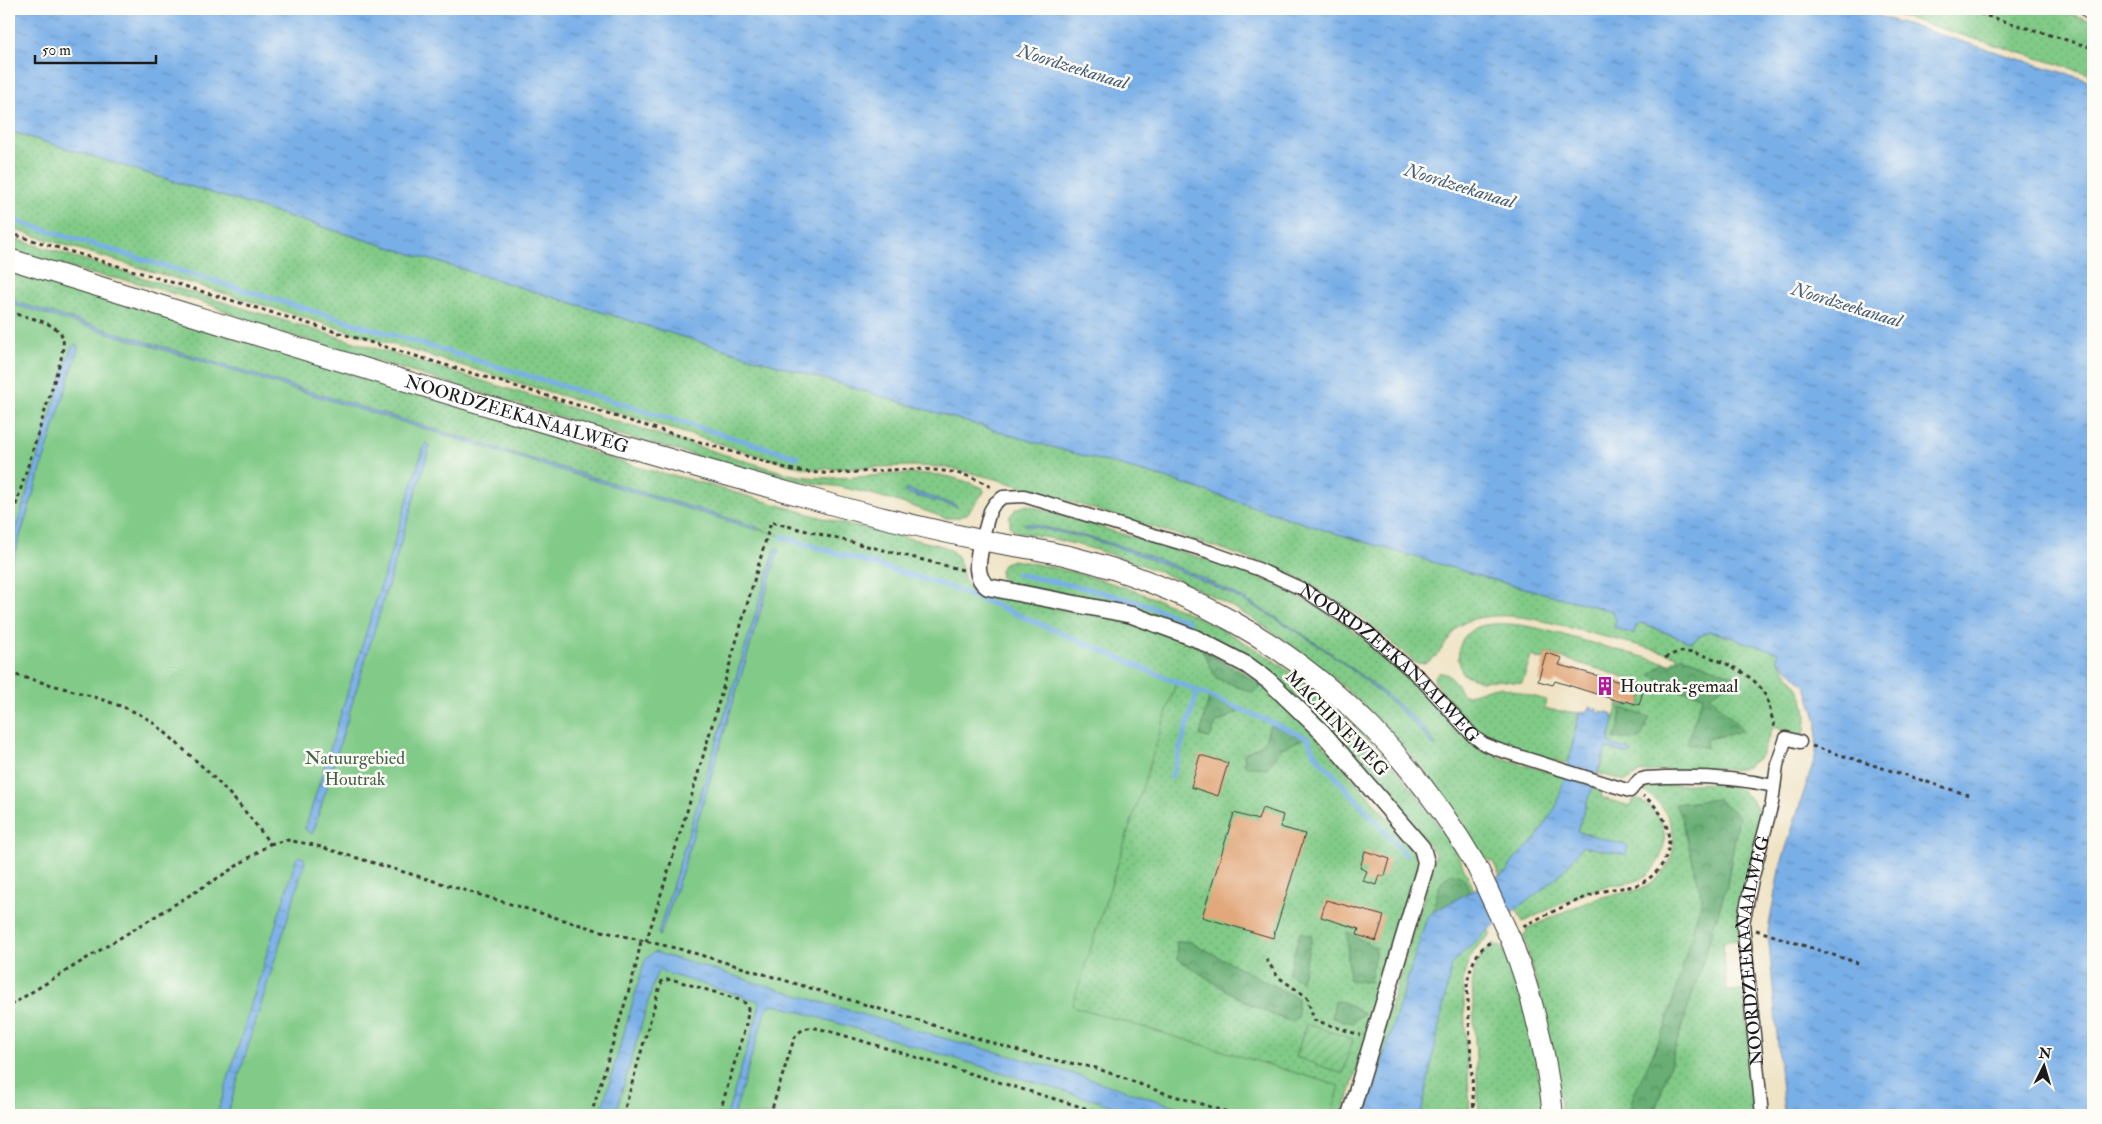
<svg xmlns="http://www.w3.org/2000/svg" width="2102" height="1124" font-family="'IM FELL Double Pica',serif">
<defs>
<pattern id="grass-dots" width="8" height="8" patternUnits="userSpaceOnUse" patternTransform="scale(1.25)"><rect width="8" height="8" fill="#81ca87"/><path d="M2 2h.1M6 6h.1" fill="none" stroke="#6fad74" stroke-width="1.8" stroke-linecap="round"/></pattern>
<pattern id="forest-crowns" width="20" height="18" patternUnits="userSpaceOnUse" patternTransform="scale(1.25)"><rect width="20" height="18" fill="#68ae74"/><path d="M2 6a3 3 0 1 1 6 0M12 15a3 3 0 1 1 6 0" fill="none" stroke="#558d5e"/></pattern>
<pattern id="garden-furrows" width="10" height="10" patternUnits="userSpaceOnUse" patternTransform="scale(1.25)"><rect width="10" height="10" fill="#81ca87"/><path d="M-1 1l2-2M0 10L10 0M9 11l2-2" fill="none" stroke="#6fad74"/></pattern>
<pattern id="water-ripples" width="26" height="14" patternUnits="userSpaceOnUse" patternTransform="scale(1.25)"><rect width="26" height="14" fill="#79afe7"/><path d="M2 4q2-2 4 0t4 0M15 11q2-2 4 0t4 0" fill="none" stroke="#628eba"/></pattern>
</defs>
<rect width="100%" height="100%" fill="#fdfcf7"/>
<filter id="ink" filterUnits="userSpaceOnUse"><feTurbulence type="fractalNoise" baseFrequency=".02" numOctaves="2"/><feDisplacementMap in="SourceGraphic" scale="10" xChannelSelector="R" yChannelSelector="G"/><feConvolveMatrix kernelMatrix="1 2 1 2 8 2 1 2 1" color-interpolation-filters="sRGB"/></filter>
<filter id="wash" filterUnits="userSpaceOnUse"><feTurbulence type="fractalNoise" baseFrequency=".0096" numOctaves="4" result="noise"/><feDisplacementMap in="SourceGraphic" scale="20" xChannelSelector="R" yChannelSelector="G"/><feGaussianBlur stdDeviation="1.12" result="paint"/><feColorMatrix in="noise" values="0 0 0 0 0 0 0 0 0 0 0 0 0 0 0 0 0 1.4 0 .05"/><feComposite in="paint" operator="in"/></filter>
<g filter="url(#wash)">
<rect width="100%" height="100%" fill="#efe3c4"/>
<path fill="url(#grass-dots)" stroke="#4e7352" d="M 1877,9 L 2053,9 L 2093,21 L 2093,75 Z
M 9,131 L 667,332 L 1044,445 L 1166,478 L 1321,529 L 1490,579 L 1612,611 L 1617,620 L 1615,628 L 1633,633 L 1636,626 L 1641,623 L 1690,642 L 1709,631 L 1779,652 L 1777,659 C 1798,687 1811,700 1804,736 L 1773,727 L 1761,756 L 1747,767 L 1733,770 L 1717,768 L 1641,772 L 1626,781 L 1597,773 L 1602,764 L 1606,748 L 1627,754 L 1631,751 L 1610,744 L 1609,740 L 1618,703 L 1626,706 L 1627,703 L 1639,707 L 1644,690 L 1632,686 L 1634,680 L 1546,653 L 1543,660 L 1531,656 L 1522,683 L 1497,680 L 1481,681 L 1463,674 C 1451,647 1464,625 1494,624 C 1523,622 1553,632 1581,640 C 1610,648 1640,656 1670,664 L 1678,656 C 1648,648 1619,640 1589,633 C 1556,624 1519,612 1484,617 C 1475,618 1464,621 1457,628 C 1446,640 1436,667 1416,663 L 1364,619 L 1319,591 L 1293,575 L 1217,547 L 996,479 L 946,467 L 911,466 L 810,469 L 790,465 L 9,228 Z
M 9,237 L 785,473 C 835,486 888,469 939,475 C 954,477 969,482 983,488 L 984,492 L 967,514 L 957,518 L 945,518 L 909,505 L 871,494 L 841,487 L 784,479 L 619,435 L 254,324 L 209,304 L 131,281 L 96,275 L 9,250 Z
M 9,269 L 543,432 L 588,451 L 644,469 L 684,478 L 841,523 L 943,546 C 972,559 953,580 977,593 L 1133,623 L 1189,642 L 1257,679 L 1316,736 L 1413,847 L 1418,860 L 1418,866 L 1343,1115 L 1300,1115 L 9,670 Z
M 1027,505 L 1227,566 L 1272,583 L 1316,606 L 1346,625 L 1382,653 L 1419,689 L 1464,737 L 1481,750 L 1505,759 L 1601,788 L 1602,798 L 1630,806 L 1635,798 C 1649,804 1662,816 1664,832 C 1666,848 1660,863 1648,874 C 1634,886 1613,883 1597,889 C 1572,898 1547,910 1523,922 L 1492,860 L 1489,861 C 1476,850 1468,832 1459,818 C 1442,794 1425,771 1405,749 C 1301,631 1173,558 1017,532 L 1010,527 L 1010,516 L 1016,509 Z
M 1013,560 C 1165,584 1302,657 1401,775 C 1430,810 1457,848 1474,890 L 1470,892 L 1491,935 C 1473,947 1466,962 1463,983 L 1470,1115 L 1357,1115 L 1434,863 L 1435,854 L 1430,846 L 1272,674 L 1246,655 L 1206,636 L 1007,584 L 1001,578 L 1000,570 L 1004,563 Z
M 1438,673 C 1453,672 1455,685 1463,695 C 1476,696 1488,686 1501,687 L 1546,700 L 1544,709 L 1579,713 L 1568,764 C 1545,758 1503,750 1484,736 C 1468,724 1447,698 1435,682 L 1434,677 Z
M 1718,783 C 1741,787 1758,798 1760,822 L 1740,898 L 1739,940 L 1723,942 L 1727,991 L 1743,990 L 1757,1115 L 1562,1115 L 1545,1013 L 1523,935 L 1527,932 L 1526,929 C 1549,919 1572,907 1596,899 C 1612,893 1633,894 1648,885 C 1688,861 1678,810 1641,789 L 1642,786 Z
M 1495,943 L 1496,946 L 1500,945 C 1526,985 1537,1067 1545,1115 L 1479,1115 L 1472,980 C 1475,965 1481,951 1495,943 Z"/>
<path fill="url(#forest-crowns)" stroke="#426548" d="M 1202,650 L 1262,686 L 1253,693 L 1216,678 Z
M 1682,656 L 1736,677 L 1710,696 L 1743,730 L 1728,735 L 1706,739 L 1707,748 L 1687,743 L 1703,695 L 1677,690 L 1650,675 L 1665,663 L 1671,665 Z
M 1209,697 L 1239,712 L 1216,723 L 1210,738 L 1200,736 Z
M 1620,708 L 1650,717 L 1640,739 L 1613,739 L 1620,727 Z
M 1270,725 L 1305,738 L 1282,748 L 1267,768 L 1245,766 L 1244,754 L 1264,743 Z
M 1718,799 L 1739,816 L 1727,885 L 1654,1115 L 1629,1115 L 1633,1096 L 1665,1028 L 1702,898 L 1681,816 L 1675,804 Z
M 1450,874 C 1463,874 1465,880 1470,892 L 1433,912 C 1437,896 1436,884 1450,874 Z
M 1300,932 L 1312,936 L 1301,981 L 1288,974 Z
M 1347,932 L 1376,948 L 1370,982 L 1349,980 Z
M 1189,941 L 1297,998 L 1298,1017 L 1292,1022 C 1250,1009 1214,982 1178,959 L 1176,942 Z
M 1335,1001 L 1344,1002 L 1364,1013 L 1352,1023 L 1332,1018 Z"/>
<path fill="#81ca87" stroke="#4e7352" d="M 9,301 L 941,584 L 1176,683 L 1072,1006 L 1340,1086 L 1331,1115 L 9,1115 Z"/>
<path fill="url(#garden-furrows)" stroke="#4e7352" d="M 1306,1024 L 1353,1039 L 1343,1074 L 1296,1057 Z"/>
<path fill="url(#water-ripples)" stroke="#4a6682" d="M 9,9 L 1857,9 L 2093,82 L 2093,1115 L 1784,1115 L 1768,931 L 1779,870 L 1816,754 L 1817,722 L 1806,686 L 1777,659 L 1778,652 L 1709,631 L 1690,642 L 1642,623 L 1636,626 L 1634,634 L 1614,628 L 1616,620 L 1612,611 L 1490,579 L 1321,529 L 1166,478 L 1044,445 L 667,332 L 9,131 Z
M 9,300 L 757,527 L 758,530 L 9,303 Z
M 75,344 L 78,346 L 77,353 L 9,572 L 9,551 L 71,348 Z
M 425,443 L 430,446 L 314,830 L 312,834 L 305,829 Z
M 906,489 L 956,505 L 957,507 L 906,493 L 904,490 Z
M 1026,523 C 1051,529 1078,534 1103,541 C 1202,569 1290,620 1371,683 C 1390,698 1426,725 1436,746 L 1434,746 C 1411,718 1385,696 1357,674 C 1281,615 1195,571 1103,543 C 1077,535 1051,531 1025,525 L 1024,524 Z
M 776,547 L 779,549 L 683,869 L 660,936 L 658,933 Z
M 1589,707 L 1598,710 L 1598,713 L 1600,714 L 1601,711 L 1612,713 L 1614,721 L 1609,740 L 1610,744 L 1631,751 L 1631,753 L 1627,754 L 1606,748 L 1577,831 L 1628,846 L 1626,855 L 1582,846 C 1556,889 1509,909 1474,943 C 1465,951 1456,958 1451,968 L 1421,1115 L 1365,1115 L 1427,917 L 1433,912 L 1508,871 L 1513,860 L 1535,840 L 1557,805 L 1570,756 L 1579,713 L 1587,711 Z
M 299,856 L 304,858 L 305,862 L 227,1115 L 217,1115 L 296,859 Z
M 654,952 L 928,1034 L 1045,1065 L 1203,1115 L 1143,1115 L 774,1004 L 770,1005 L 765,1012 L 734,1115 L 727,1115 L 759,1009 L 759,1001 L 659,971 L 656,975 L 615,1115 L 600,1115 L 645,960 Z"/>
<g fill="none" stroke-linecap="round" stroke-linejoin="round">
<path stroke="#79afe7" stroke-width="5" d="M 9,219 L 797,457
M 782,537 L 941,584 L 988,602 L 1308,738 L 1314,753 L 1406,855
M 1017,574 L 1085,588 L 1141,603 L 1188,621
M 1172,776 L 1196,696"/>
</g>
<g id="blocks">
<path fill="#e2a87b" d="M 1546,653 L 1562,658 L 1559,665 L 1631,685 L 1631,687 L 1643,691 L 1639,705 L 1626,701 L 1625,703 L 1555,681 L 1553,685 L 1538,681 Z
M 1200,755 L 1228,763 L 1218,796 L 1191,787 Z
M 1262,808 L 1283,815 L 1280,827 L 1305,834 L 1273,938 L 1202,917 L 1234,813 L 1258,820 Z
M 1365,851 L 1390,859 L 1385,876 L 1379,875 L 1376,885 L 1363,881 L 1367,871 L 1360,868 Z
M 1326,900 L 1384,916 L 1376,941 L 1357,935 L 1359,929 L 1321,917 Z"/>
</g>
</g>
<g filter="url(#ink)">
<use href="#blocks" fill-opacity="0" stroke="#3c3a35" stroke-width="1"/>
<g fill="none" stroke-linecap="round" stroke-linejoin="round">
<g stroke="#3c3a35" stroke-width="15">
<g id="minor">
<path id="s1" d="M 982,540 L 990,511 L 995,503 L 1003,497 L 1024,496 L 1210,552 L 1258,569 L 1304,590 L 1366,631 L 1421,679 L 1473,736 L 1484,744 L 1496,749 L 1630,791 L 1639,780 L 1646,778 C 1690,775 1731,776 1774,786"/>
<path id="s2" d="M 1762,1115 L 1743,923 L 1752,880 L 1772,803 L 1777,765 L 1786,738 L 1800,742"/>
</g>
</g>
<g stroke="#3c3a35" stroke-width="19">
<path id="tertiary" d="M 982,540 C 979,556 972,576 988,587 L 1132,615 L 1195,638 L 1247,665 L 1269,681 L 1322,732 L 1422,848 L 1426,862 L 1424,871 L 1350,1115"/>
</g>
<g stroke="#3c3a35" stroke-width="22">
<g id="primary">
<path d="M 2090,9 L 2093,10"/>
<path id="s3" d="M 9,259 C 275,340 540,425 809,498 C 864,514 920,527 976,539 C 1008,546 1041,549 1072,557 C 1128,571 1181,593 1232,621 C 1335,678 1418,765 1477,867"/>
<path d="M 1511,940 C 1533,997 1547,1055 1553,1115"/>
</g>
</g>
<path stroke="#3c3a35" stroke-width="3" stroke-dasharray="4 4" stroke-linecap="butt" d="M 1964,9 L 2093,48
M 9,233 L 789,469 C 805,472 821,474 838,473 C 886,472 950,459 992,488
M 9,312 C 24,317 60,322 63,339 C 64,345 62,353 61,359 L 9,527
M 1665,658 C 1671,655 1677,651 1683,652 C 1706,652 1753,672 1764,693 C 1770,704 1771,718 1776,730
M 9,673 C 49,685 100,696 137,713 C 154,721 168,735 182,748 C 215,777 245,808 270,844 L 221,876 L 9,1006
M 1812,746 L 1972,796
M 270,844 L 287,840 L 314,845 L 597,930 L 684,950 L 1039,1057 L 1096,1068 L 1161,1092 L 1238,1115
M 1523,926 C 1550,913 1577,899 1604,891 C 1618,887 1633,889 1645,881 C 1680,859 1674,817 1643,796
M 1756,930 L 1858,963
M 646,942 L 688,808 L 771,522 L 963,570
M 1266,959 L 1278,977 L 1307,997 L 1314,1020 L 1360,1035
M 591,1115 L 635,970 L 641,941
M 623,1115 L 660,986 L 662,981 L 671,979 L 737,999 L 744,1002 L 748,1007 L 747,1021 L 719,1115
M 770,1115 L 794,1039 C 803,1024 813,1027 829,1031 L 1108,1115
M 1474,1115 L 1467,983 C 1471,966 1476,949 1493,941"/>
<use href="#minor" stroke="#fff" stroke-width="12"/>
<use href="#tertiary" stroke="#fff" stroke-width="16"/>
<use href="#primary" stroke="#fff" stroke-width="20"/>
<g stroke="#3c3a35" stroke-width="22" stroke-linecap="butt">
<path id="primary-bridge" d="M 1477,867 L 1511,940"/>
</g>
<use href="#primary-bridge" stroke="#fff" stroke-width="20"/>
</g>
</g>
<defs>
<g id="building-bare" transform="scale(1.5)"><path d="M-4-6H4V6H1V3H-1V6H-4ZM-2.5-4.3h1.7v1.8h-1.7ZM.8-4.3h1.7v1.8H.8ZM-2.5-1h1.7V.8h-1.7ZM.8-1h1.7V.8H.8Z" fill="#b5179e" stroke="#fdfcf7" stroke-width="2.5" paint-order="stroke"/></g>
</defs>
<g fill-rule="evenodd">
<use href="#building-bare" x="1605" y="686"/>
</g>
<g text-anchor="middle" stroke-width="5" stroke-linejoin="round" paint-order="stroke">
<g font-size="18" fill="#1c1c1c" stroke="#fdfcf7">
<text dy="6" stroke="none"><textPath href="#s3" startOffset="531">NOORDZEEKANAALWEG</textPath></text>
<text dy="6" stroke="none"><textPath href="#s1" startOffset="479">NOORDZEEKANAALWEG</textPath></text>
<text transform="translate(1337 723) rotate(46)" y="6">MACHINEWEG</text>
<text dy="6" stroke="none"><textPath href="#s2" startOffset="166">NOORDZEEKANAALWEG</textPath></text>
</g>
<g font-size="18" fill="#1c1c1c" stroke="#fdfcf7" text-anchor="start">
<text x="1620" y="692">Houtrak-gemaal</text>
</g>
<g font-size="18" fill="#446247" stroke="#fdfcf7">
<text x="355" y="764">Natuurgebied<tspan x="355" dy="21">Houtrak</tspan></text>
</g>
<g font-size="19" font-style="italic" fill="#465e77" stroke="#fdfcf7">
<text transform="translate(1073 66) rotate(17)" y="7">Noordzeekanaal</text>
<text transform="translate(1460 185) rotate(17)" y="7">Noordzeekanaal</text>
<text transform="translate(1847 304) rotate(17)" y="7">Noordzeekanaal</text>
</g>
</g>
<rect width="2102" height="1124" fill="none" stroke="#fdfcf7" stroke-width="30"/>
<g transform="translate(2044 1066) rotate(5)" stroke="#fdfcf7" stroke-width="4" paint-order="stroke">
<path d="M0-4L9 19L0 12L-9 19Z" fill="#1c1c1c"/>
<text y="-8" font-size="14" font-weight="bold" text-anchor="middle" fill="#1c1c1c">N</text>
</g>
<path d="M35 55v8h121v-8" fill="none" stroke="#1c1c1c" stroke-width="2.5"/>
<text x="42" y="55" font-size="15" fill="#1c1c1c" stroke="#fdfcf7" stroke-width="4" paint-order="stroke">50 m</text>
</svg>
